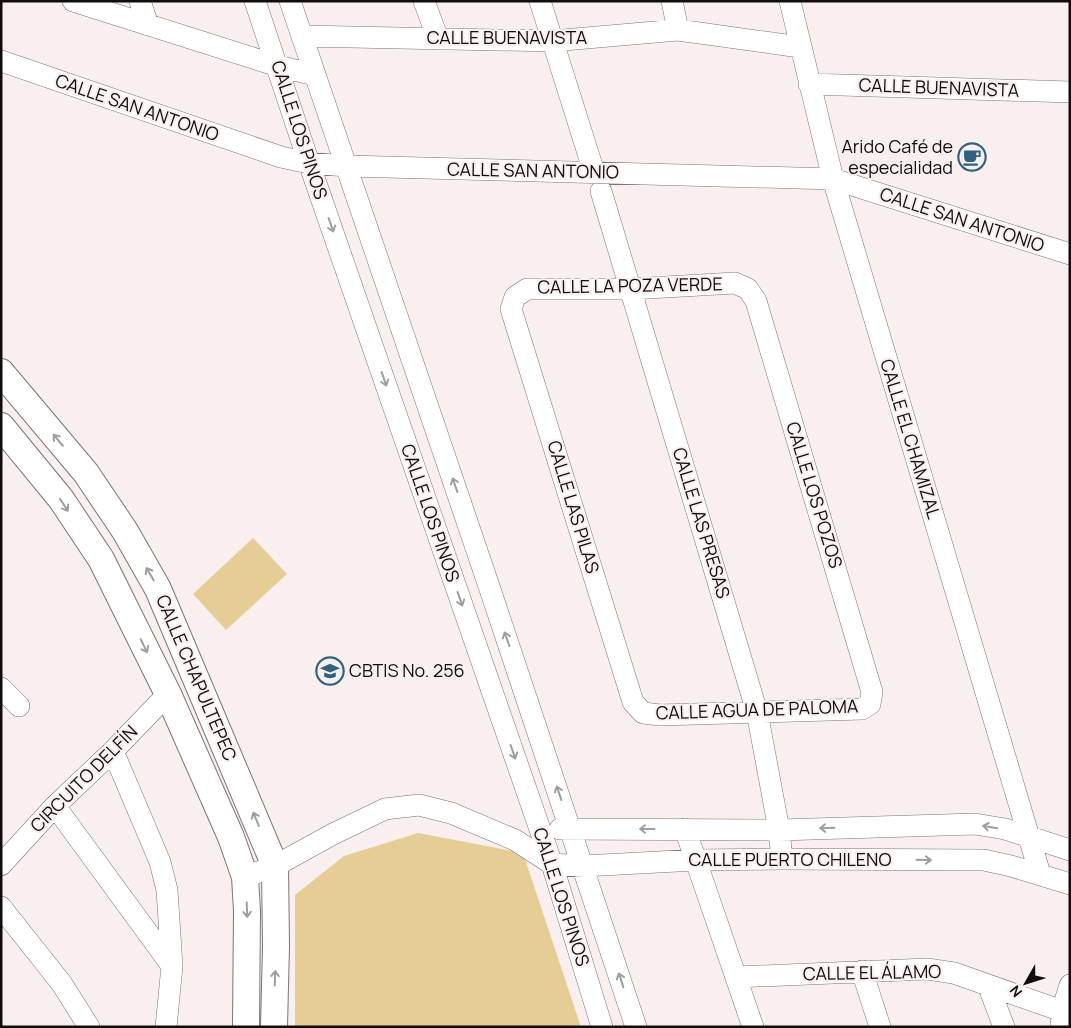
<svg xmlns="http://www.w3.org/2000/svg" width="1071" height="1028" font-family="Manrope,sans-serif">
<rect width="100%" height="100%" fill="#f9efee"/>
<path fill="#e6cc95" d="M 253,538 L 287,574 L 226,630 L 193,594 Z
M 418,833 L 523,853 L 581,1027 L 295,1027 L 295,895 L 344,856 Z"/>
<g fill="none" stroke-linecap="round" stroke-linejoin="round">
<g stroke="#7c7473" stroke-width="22">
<path id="minor" d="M 73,1 L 278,66 L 315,75
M 140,1 L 148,25
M 255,1 L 309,163 L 552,864 L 602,1027
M 290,1 C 407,343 523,684 636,1027
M 424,1 L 438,39
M 540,1 L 594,172
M 672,1 L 678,30
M 790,1 L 833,179 L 1040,874
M 302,36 L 552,41 L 678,30 L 800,47
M 1,61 L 281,157 L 309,163 L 347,166 L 833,179 L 1070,254
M 809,84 L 1070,92
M 601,191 L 757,712 L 779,830 L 782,859
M 735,283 L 748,289 L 756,301 L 872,692 L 870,704 L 862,709 L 660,715 L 643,713 L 633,702 L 511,309 L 515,297 L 527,289 L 631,289 Z
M 1,688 L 19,706
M 113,751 L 160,862 L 167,890 L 172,966 L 166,1027
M 55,806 L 172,966
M 560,829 L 779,830 L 975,824 L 1005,829 L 1070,850
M 685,829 L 753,1027
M 1,865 L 55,806 L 113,751 L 168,694
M 245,877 L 275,866 L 333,834 L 385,809 L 419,805 L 451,813 L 515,840 L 552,864 L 583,866 L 696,860 L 782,859 L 984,860 L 1011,866 L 1070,884
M 1,907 L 62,984 L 89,1027
M 862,971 L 880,1027
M 736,977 L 927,969 L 954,973 L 1062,1011
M 988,985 L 1004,1027
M 1061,1027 L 1062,1011 L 1070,985"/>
</g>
<g stroke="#7c7473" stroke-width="28">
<path id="tertiary" d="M 1,372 L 86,473 L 125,531 L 158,589 L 275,866 L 276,946 L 274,1027
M 1,426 L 61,499 L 101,559 L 168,694 L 231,837 L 245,877 L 247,911 L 246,1027"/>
</g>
<use href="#minor" stroke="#fff" stroke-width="21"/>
<use href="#tertiary" stroke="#fff" stroke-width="26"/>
</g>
<defs><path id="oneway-shaft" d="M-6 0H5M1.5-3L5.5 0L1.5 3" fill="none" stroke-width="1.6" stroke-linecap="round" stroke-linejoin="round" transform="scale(1.25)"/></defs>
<g stroke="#9f9e9e">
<use href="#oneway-shaft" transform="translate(331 225) rotate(71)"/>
<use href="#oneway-shaft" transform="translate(384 379) rotate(71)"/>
<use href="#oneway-shaft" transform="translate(58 440) rotate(-130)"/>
<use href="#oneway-shaft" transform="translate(455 485) rotate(-109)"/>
<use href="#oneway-shaft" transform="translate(64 505) rotate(56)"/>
<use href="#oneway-shaft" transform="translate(150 574) rotate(-120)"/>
<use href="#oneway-shaft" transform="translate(460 599) rotate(71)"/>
<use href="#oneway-shaft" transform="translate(507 639) rotate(-109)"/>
<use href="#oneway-shaft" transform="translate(144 646) rotate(64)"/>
<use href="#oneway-shaft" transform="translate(513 752) rotate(71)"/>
<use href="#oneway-shaft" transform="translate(559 793) rotate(-109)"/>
<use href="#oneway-shaft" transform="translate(256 819) rotate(-113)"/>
<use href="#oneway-shaft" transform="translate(990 827) rotate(-171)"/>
<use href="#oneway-shaft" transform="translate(827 828) rotate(178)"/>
<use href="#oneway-shaft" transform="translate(647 829) rotate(180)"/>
<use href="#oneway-shaft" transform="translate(924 860) rotate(1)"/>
<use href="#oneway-shaft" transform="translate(247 910) rotate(88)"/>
<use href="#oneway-shaft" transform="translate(275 978) rotate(-88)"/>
<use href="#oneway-shaft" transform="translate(621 980) rotate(-108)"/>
</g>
<defs>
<g id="cafe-ring" transform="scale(1.4375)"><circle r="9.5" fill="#f9efee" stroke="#2f627f" stroke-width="1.5"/><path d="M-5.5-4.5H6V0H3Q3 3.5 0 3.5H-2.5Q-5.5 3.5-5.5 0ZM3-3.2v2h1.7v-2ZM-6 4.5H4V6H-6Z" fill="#2f627f"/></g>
<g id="university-ring" transform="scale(1.4375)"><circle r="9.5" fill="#f9efee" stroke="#2f627f" stroke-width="1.5"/><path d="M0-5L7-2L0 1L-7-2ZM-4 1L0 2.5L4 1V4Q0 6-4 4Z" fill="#2f627f"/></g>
</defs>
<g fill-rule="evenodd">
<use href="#cafe-ring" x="972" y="157"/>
<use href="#university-ring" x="330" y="671"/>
</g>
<g text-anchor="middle" stroke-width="4" stroke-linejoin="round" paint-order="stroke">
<g font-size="18" fill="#100d0c" stroke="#f9efee">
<text x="507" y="44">CALLE BUENAVISTA</text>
<text transform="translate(939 88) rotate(2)" y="6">CALLE BUENAVISTA</text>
<text transform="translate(137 108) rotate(19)" y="6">CALLE SAN ANTONIO</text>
<text transform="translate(299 130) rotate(72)" y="6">CALLE LOS PINOS</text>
<text transform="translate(533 171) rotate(1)" y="6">CALLE SAN ANTONIO</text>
<text transform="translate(962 220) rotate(18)" y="6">CALLE SAN ANTONIO</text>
<text transform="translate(630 286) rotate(-1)" y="6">CALLE LA POZA VERDE</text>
<text transform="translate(910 439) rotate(73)" y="6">CALLE EL CHAMIZAL</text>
<text transform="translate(814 495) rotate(73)" y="6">CALLE LOS POZOS</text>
<text transform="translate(573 507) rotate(73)" y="6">CALLE LAS PILAS</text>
<text transform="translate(430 513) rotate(71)" y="6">CALLE LOS PINOS</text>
<text transform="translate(701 523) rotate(73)" y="6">CALLE LAS PRESAS</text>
<text transform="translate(196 678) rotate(67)" y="6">CALLE CHAPULTEPEC</text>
<text transform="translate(757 710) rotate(-2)" y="6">CALLE AGUA DE PALOMA</text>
<text transform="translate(84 779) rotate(-45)" y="6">CIRCUITO DELFÍN</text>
<text x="790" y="866">CALLE PUERTO CHILENO</text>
<text transform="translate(561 897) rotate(72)" y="6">CALLE LOS PINOS</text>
<text transform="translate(872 973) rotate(-1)" y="6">CALLE EL ÁLAMO</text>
</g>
<g font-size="18" fill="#100d0c" stroke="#f9efee" text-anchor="end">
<text x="953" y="153">Arido Café de<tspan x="953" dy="21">especialidad</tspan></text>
<text x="349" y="677" text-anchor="start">CBTIS No. 256</text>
</g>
</g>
<rect width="1071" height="1028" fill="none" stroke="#100d0c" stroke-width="5"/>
<g transform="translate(1026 983) rotate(231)" stroke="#f9efee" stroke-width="4" paint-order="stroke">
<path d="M0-4L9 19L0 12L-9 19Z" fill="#100d0c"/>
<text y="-8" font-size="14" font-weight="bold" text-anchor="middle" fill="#100d0c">N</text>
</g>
</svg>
